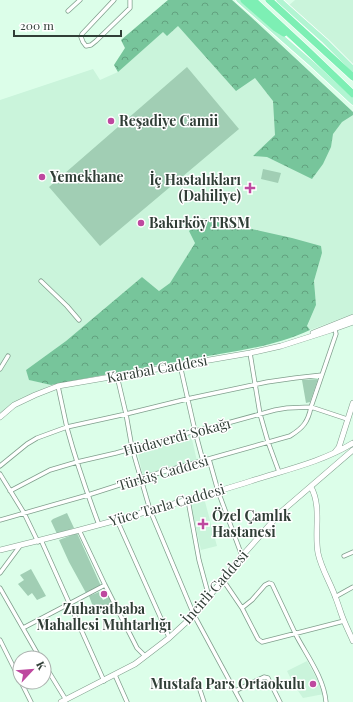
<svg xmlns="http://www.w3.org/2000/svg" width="353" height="702" font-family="'Playfair Display',serif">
<defs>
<pattern id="forest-crowns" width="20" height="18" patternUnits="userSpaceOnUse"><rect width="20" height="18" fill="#77c59b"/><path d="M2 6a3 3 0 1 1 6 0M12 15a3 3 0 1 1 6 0" fill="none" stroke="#62a17f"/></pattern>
</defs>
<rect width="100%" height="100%" fill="#dcfee9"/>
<path fill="#caf4db" d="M 168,0 L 232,0 L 251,17 L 353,112 L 353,314 L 310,330 L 307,327 L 316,305 L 314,281 L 322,253 L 195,243 L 170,283 L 159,291 L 142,277 L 66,341 L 26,370 L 30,380 L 51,385 L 22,399 L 0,413 L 0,100 L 93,69 L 100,80 L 118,72 L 114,65 L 125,48 L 121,40 Z
M 295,0 L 353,0 L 353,66 L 288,6 Z
M 191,435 L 197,461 L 143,476 L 137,450 Z
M 204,498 L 217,546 L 201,550 L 190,502 Z
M 307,661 L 317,679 L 324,694 L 303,698 L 294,685 L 287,671 Z"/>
<path fill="#a1ceb4" d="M 187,67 L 239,129 L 100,246 L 49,187 Z
M 263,169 L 281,173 L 278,183 L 261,179 Z
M 318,379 L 310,402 L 306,403 L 302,380 Z
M 67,513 L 74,528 L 57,534 L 51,521 L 53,519 Z
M 77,533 L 101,586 L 86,593 L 69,562 L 59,540 Z
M 31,569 L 46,596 L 37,600 L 32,593 L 28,596 L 18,584 L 24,580 L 20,575 Z
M 99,592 L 103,600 L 109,597 L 114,608 L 99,614 L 95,612 L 89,596 Z"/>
<path fill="url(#forest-crowns)" d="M 168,0 L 232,0 L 251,17 L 353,112 L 353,115 L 342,122 L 333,134 L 331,147 L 323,164 L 312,179 L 267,157 L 253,156 L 275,135 L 273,101 L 255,78 L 236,91 L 178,26 L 167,36 L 163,32 L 118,72 L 114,65 L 125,48 L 121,40 Z
M 203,218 L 292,238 L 321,246 L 322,253 L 314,281 L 316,305 L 307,326 L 310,330 C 271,348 228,352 186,360 C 141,368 96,376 51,385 L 29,380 L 26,370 L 66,341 L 142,277 L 159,291 L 170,283 L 195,243 L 189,231 Z"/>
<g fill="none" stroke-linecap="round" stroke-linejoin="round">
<g stroke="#809f8d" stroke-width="5">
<path id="street" d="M 114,0 L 82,34 L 81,37 L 83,42 L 86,46 L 91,45 L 96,41 L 130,8 L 130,0
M 68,11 L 80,0
M 41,281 L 67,306 L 79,320
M 250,353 L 260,414 L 268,442 L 279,472
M 180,365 L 195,431 L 203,461
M 0,369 L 8,356
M 117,376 L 126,414 L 132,448 L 150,510 L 194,615 L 241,702
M 58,386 C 61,400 64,414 67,428 C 76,461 87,493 99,525
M 209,459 L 218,491 L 242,556
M 0,466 L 27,444 L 37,438 L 67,427 L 126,414 L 187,399 L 267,382 L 295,378 L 322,375
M 0,474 L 24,513 L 38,542
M 10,491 L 50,470 L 77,462 L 116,453 L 195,431 L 213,427 L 275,410 L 287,408 L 311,407 L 347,419
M 188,500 L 199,560 L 209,597
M 0,520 L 88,495 L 141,478 L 290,436 C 303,428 308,422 311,407 L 336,334 L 335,329
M 117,520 L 167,632 L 169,638
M 79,530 L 105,585 L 137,648 L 145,656
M 41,540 L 104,681
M 344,556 L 353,552
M 0,573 L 20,546
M 223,580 L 242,608 L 258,639 L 262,642 L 344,621
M 0,588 L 40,658
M 335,597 L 353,587
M 242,608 L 252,600 L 265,585 L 269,583 L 272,584 C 280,601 288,618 296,635 C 307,656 324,678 326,702
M 23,628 L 105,585
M 0,640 L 20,680
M 44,664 L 66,700
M 115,675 L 127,702
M 21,682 L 31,702
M 200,690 L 204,702
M 235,691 L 264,677 L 268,678 L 280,702"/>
</g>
<g stroke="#809f8d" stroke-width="6">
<path id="secondary" d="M 313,333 L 353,317
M 0,417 L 14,405 L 35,395 L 58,386 L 250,353 L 281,346 L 331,330 L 353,322
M 335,452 L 339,447 L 353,403
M 311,487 C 322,507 314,531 318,553 C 321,568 330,582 335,596 C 337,601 339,607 341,613 C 344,622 349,632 353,641
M 0,550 C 50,538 100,525 149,511 C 183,501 217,492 251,481 C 285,470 322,462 353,443
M 61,702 L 135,664 L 169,638 L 194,615 L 242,556 L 281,512 L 353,450"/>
</g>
<g stroke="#fff" stroke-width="7">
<path id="primary" d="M 239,0 L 312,64 L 353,102
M 279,0 L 325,41 L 353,69"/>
</g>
<g stroke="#fff" stroke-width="8">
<path id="highway" d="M 244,0 L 276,28 L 284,33
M 253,0 L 306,49 L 353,94
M 269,0 L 353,77"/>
</g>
<use href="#street" stroke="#fff" stroke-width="3.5"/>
<use href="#secondary" stroke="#fff" stroke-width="5"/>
<use href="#primary" stroke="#b1f5d2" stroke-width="5.5"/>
<use href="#highway" stroke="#7defb4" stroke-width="7"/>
</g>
<g fill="#be489f" stroke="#fff" stroke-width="1.5">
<circle cx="111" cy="121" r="4"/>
<circle cx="42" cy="177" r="4"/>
<path d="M248 182h4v4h4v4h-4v4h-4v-4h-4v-4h4z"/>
<circle cx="141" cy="223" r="4"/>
<path d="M201 518h4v4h4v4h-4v4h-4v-4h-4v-4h4z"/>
<circle cx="104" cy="594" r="4"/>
<circle cx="313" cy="684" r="4"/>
</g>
<g text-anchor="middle" stroke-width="3" stroke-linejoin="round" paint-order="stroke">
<g font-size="14" font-weight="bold" fill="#303e36" stroke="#fff" text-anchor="start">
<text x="119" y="126">Reşadiye Camii</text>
<text x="50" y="182">Yemekhane</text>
<text x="241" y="185" text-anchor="end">İç Hastalıkları<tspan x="241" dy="16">(Dahiliye)</tspan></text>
<text x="149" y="228">Bakırköy TRSM</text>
<text x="212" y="521">Özel Çamlık<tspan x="212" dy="16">Hastanesi</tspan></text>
<text x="104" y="614" text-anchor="middle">Zuharatbaba<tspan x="104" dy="16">Mahallesi Muhtarlığı</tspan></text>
<text x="305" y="689" text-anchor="end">Mustafa Pars Ortaokulu</text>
</g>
<g font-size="14" fill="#303e36" stroke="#fff">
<text transform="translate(157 369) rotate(-10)" y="5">Karabal Caddesi</text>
<text transform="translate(177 437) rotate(-15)" y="5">Hüdaverdi Sokağı</text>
<text transform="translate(163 473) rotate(-16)" y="5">Türkiş Caddesi</text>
<text transform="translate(167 505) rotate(-16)" y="5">Yüce Tarla Caddesi</text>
<text transform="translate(215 587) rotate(-49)" y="5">İncirli Caddesi</text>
</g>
</g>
<g transform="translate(32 670) rotate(64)"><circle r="19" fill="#ffffff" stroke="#acb2af"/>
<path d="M0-3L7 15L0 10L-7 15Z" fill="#be489f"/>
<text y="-6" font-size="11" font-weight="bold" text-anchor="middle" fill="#303e36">K</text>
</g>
<path d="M14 30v6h107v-6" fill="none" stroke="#303e36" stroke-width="2"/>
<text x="20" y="30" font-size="12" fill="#303e36" stroke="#ffffff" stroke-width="3" paint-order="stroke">200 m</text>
</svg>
